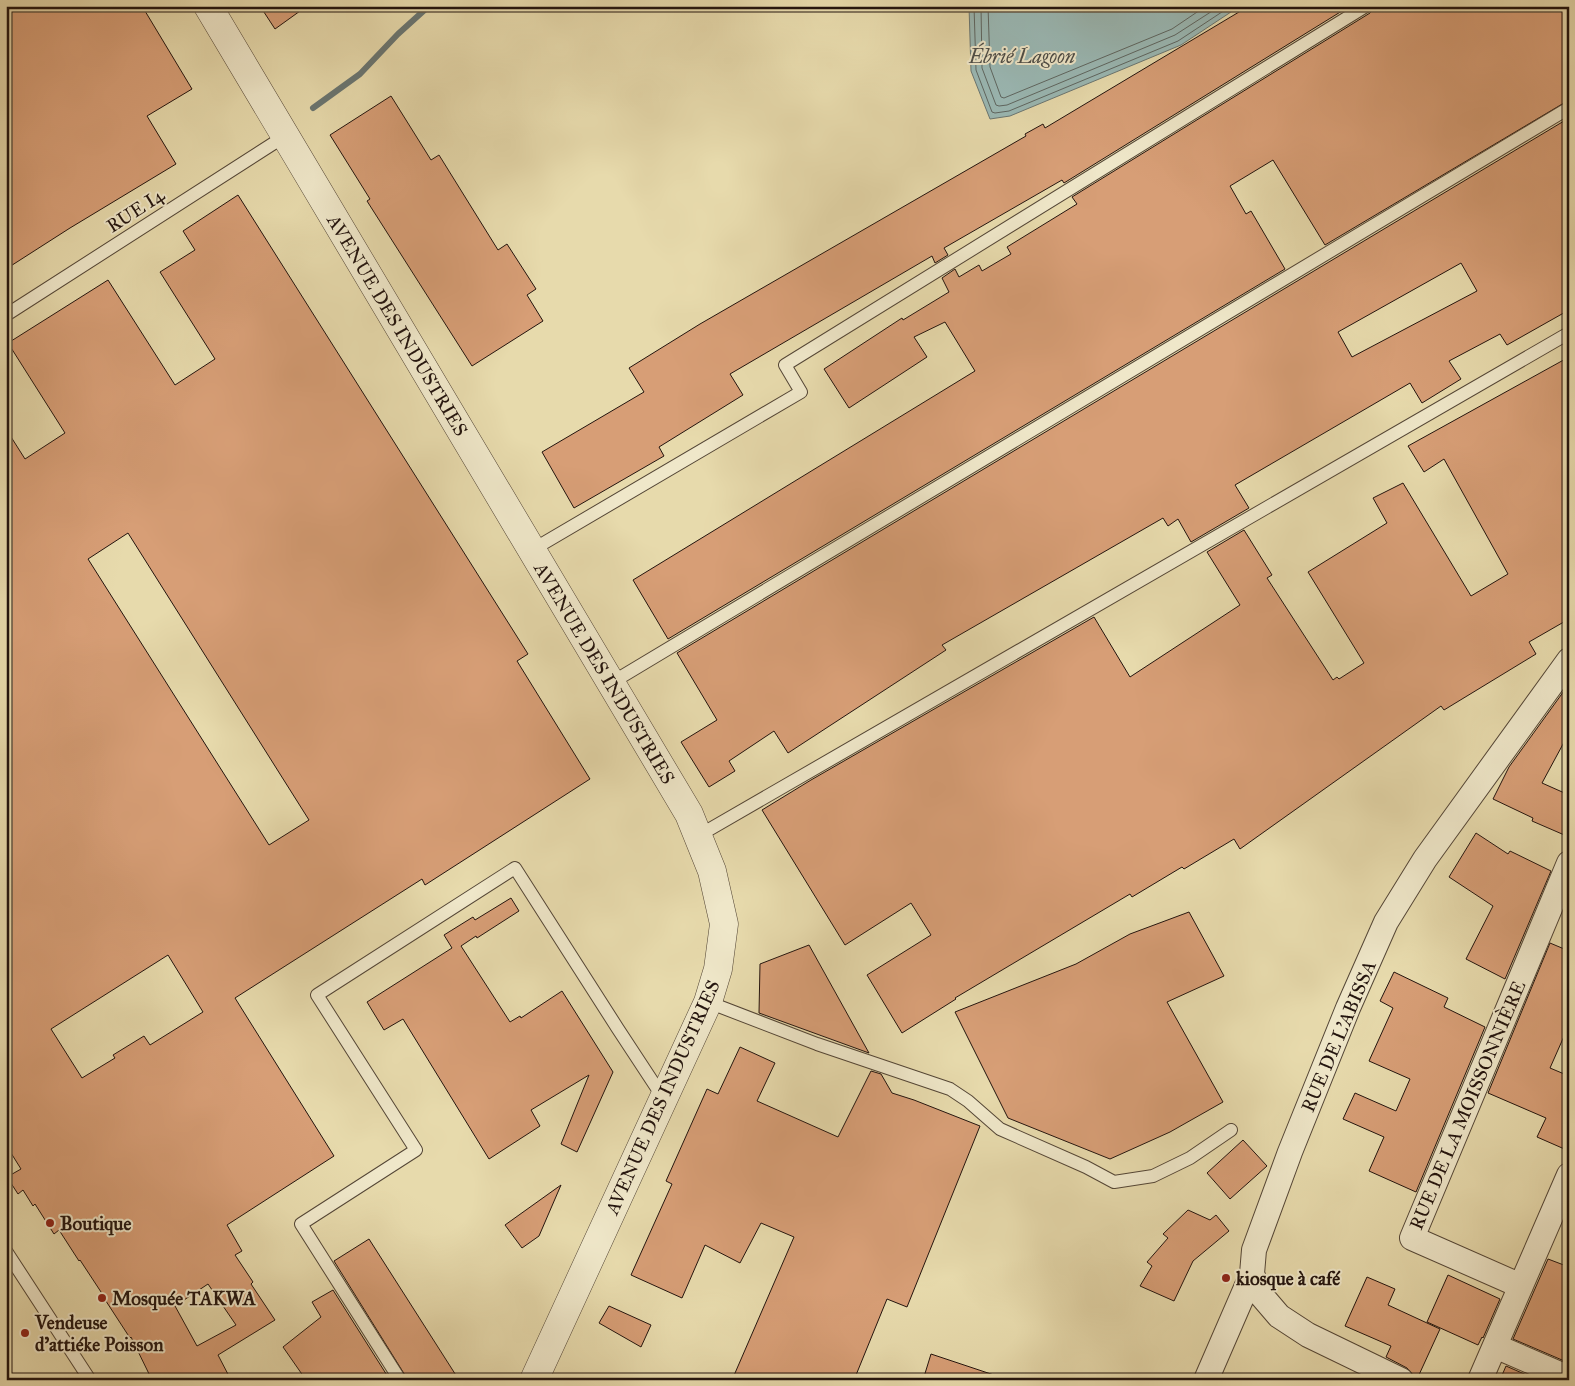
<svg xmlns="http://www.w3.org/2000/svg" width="1575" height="1386" font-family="'IM FELL Great Primer',serif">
<rect width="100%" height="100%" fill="#e7daac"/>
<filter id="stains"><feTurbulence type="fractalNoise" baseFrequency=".004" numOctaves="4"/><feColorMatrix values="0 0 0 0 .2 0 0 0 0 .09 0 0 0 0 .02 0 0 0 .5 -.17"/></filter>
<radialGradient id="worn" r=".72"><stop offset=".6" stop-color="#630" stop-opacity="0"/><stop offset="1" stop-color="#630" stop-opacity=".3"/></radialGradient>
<path fill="#9ab8b4" stroke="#6a7672" d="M 969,6 L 1240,6 L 1181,45 L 1010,116 L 990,119 L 971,71 Z"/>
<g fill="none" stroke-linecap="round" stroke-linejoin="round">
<path stroke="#5e6661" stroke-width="1" d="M 974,6 L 976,70 L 992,112 L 995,113 L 1009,111 L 1178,41 L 1231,6
M 981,6 L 982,68 L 996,105 L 999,106 L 1007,105 L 1175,35 L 1220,6
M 988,6 L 990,67 L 1001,97 L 1004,98 L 1172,29 L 1206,6"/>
<path stroke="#6a7672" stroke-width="6" d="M 313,108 L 360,74 L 398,34 L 429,6"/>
</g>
<path fill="#d79e76" stroke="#23140e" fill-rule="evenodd" d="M 6,6 L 142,6 L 192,89 L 147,116 L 176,164 L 70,228 L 6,269 Z
M 260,6 L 307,6 L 275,29 Z
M 1249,6 L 1350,6 L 1064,183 L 1062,180 L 944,248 L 948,255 L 935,263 L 932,256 L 730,374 L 743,395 L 659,447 L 664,456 L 574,508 L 542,452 L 644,392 L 629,368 L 700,324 L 1026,136 L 1025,134 L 1043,124 L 1045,128 Z
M 1374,6 L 1569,6 L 1569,100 L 1325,245 L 1273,160 L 1230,186 L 1246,214 L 1251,211 L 1285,269 L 668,639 L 633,580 L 975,371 L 945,322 L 914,337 L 927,357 L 849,408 L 824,369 L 902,318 L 903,320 L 949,292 L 942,278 L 955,269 L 959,277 L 979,265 L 982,271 L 1011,254 L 1007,247 L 1077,204 L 1072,197 L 1370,13 Z
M 391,96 L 431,160 L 439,155 L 498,250 L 507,244 L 536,289 L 527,295 L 543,321 L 472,366 L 367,201 L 370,199 L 330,135 Z
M 1569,118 L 1569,310 L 1507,345 L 1500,334 L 1449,361 L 1461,379 L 1422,403 L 1410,383 L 1235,485 L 1249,508 L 1191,542 L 1178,519 L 1168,526 L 1163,518 L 942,645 L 946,650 L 788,753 L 774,731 L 729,761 L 735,771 L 709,787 L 681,742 L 717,720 L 677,653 ZM 1461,263 L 1477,291 L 1352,357 L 1338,332 Z
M 238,195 L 528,654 L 517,661 L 590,779 L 425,885 L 422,879 L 235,998 L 334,1156 L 227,1225 L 242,1251 L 235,1255 L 253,1282 L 251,1284 L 275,1320 L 218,1355 L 231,1380 L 152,1380 L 131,1337 L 130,1338 L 102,1295 L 103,1295 L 80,1260 L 79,1261 L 59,1230 L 54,1234 L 35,1204 L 33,1206 L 23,1190 L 18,1194 L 7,1177 L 21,1169 L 6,1145 L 6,429 L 25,459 L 65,433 L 8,343 L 108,280 L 175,385 L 215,359 L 160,272 L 195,250 L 183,231 ZM 128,533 L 309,820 L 269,845 L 88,559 ZM 168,955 L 203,1012 L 150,1045 L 144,1036 L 113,1055 L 115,1058 L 82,1078 L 51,1029 ZM 208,1284 L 236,1325 L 197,1346 L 175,1306 Z
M 1569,357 L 1569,619 L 1529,642 L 1536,654 L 1444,710 L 1441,706 L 1240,849 L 1234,839 L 1184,869 L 1182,867 L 1132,897 L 1130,894 L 955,998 L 956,999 L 902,1033 L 867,975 L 931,935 L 911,903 L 845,945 L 762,810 L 811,780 L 1094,617 L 1130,677 L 1240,605 L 1207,552 L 1244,530 L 1272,575 L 1267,578 L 1333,680 L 1337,677 L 1339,679 L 1364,663 L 1308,572 L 1387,523 L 1373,498 L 1403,483 L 1471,596 L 1508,574 L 1444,459 L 1424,472 L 1408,446 Z
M 1569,684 L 1569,733 L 1542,783 L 1569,795 L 1569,837 L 1532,821 L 1533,818 L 1493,799 L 1509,767 Z
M 1476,833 L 1508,854 L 1510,851 L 1551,871 L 1505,979 L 1466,959 L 1493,906 L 1449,877 Z
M 511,898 L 519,911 L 477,938 L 476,936 L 461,946 L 510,1022 L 520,1016 L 521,1018 L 562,991 L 613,1072 L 577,1152 L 561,1144 L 589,1075 L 531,1110 L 540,1126 L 489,1159 L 403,1019 L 384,1030 L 367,1002 L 452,948 L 444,935 L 473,917 L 475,920 Z
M 1189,912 L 1224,976 L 1167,1002 L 1223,1102 L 1170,1132 L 1110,1159 L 1008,1118 L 955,1012 L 1076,964 L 1130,934 Z
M 1550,943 L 1569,951 L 1569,1025 L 1550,1068 L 1569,1076 L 1569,1151 L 1537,1137 L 1546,1118 L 1488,1093 Z
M 809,945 L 869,1053 L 759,1013 L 760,964 Z
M 1394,972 L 1448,998 L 1444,1007 L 1485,1027 L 1416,1192 L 1369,1171 L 1384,1137 L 1343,1119 L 1355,1093 L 1396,1111 L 1410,1079 L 1369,1061 L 1393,1008 L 1380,1001 Z
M 740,1047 L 775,1063 L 757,1101 L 838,1137 L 871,1071 L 881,1074 L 892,1093 L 914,1100 L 980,1126 L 907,1307 L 887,1299 L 854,1380 L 732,1380 L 794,1237 L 761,1223 L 740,1263 L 705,1245 L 682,1298 L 631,1275 L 672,1184 L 666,1181 L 707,1089 L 718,1094 Z
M 1243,1140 L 1267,1166 L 1230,1199 L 1207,1173 Z
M 561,1185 L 539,1236 L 522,1248 L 505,1225 Z
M 1188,1210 L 1210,1220 L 1216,1215 L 1229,1231 L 1193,1261 L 1174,1301 L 1140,1286 L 1152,1266 L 1147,1262 L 1168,1238 L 1163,1234 Z
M 369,1239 L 459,1380 L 408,1380 L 334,1261 Z
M 1548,1259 L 1569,1267 L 1569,1363 L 1513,1339 Z
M 1448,1275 L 1500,1299 L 1483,1338 L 1482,1337 L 1478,1345 L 1427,1322 Z
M 1367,1277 L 1395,1289 L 1388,1305 L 1440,1329 L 1418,1377 L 1413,1375 L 1407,1368 L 1386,1357 L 1391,1346 L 1345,1326 Z
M 333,1290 L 390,1380 L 306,1380 L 283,1347 L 321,1317 L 312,1302 Z
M 609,1306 L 651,1325 L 641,1347 L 599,1323 Z
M 931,1354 L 1000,1377 L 999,1380 L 923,1380 Z
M 1506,1366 L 1538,1380 L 1500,1380 Z"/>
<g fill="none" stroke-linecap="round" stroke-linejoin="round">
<g stroke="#544636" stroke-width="14">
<path id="service" d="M 6,315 L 285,136
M 532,550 L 801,392 L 785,365 L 1366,6
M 611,683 L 1569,108
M 698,836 L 1569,333
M 708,1002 L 817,1044 L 950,1089 L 968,1101 L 1000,1129 L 1086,1167 L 1114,1182 L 1153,1176 L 1190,1158 L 1231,1130
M 6,1251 L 90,1380
M 400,1380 L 301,1224 L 416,1150 L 317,995 L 515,868 L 618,1029 L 664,1099"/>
</g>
<g stroke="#544636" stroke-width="26">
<path id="minor" d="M 1521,1286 L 1412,1238 L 1569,863
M 1495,1346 L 1569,1378
M 1206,1380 L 1252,1274
M 1401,1380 L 1308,1335 L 1279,1316 L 1261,1295 L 1252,1274 L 1254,1250 L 1290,1152 L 1348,1008 L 1386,922 L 1425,859 L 1569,660
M 1480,1380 L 1569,1175"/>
</g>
<g stroke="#544636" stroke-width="29">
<path id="tertiary" d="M 208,6 L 689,814 L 712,871 L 724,924 L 718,969 L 708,1002 L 534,1380"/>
</g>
<use href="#service" stroke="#efe7c9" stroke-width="12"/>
<use href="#minor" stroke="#efe7c9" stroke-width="24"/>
<use href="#tertiary" stroke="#efe7c9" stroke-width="28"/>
</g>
<g fill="#8f2418" stroke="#efe7c9" stroke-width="2">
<circle cx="50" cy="1223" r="5"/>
<circle cx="1226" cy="1278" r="5"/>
<circle cx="102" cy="1298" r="5"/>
<circle cx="25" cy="1333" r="5"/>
</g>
<g text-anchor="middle" stroke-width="4" stroke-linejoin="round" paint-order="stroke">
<g font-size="19" fill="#23140e" stroke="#efe7c9">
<text transform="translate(135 210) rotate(-33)" y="7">RUE I4</text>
<text transform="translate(398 325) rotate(59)" y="7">AVENUE DES INDUSTRIES</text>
<text transform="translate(605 673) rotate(59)" y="7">AVENUE DES INDUSTRIES</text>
<text transform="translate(1338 1036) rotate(-67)" y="7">RUE DE L'ABISSA</text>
<text transform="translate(662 1097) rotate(-66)" y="7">AVENUE DES INDUSTRIES</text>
<text transform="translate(1467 1105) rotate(-67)" y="7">RUE DE LA MOISSONNIÈRE</text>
</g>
<g font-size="19" font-weight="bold" fill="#23140e" stroke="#efe7c9" text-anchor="start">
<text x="60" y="1230">Boutique</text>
<text x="1236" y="1285">kiosque à café</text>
<text x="112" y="1305">Mosquée TAKWA</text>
<text x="35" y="1329">Vendeuse<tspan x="35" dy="22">d'attiéke Poisson</tspan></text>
</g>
<g font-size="20" font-style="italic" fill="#4d4d48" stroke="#efe7c9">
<text x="1022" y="63">Ébrié Lagoon</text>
</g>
</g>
<rect width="1575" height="1386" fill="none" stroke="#e7daac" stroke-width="25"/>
<rect x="8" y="8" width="1560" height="1371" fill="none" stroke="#23140e" stroke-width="2.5"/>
<rect x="12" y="12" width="1550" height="1361" fill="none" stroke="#23140e"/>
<rect width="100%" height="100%" filter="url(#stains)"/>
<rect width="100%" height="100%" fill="url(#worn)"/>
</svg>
